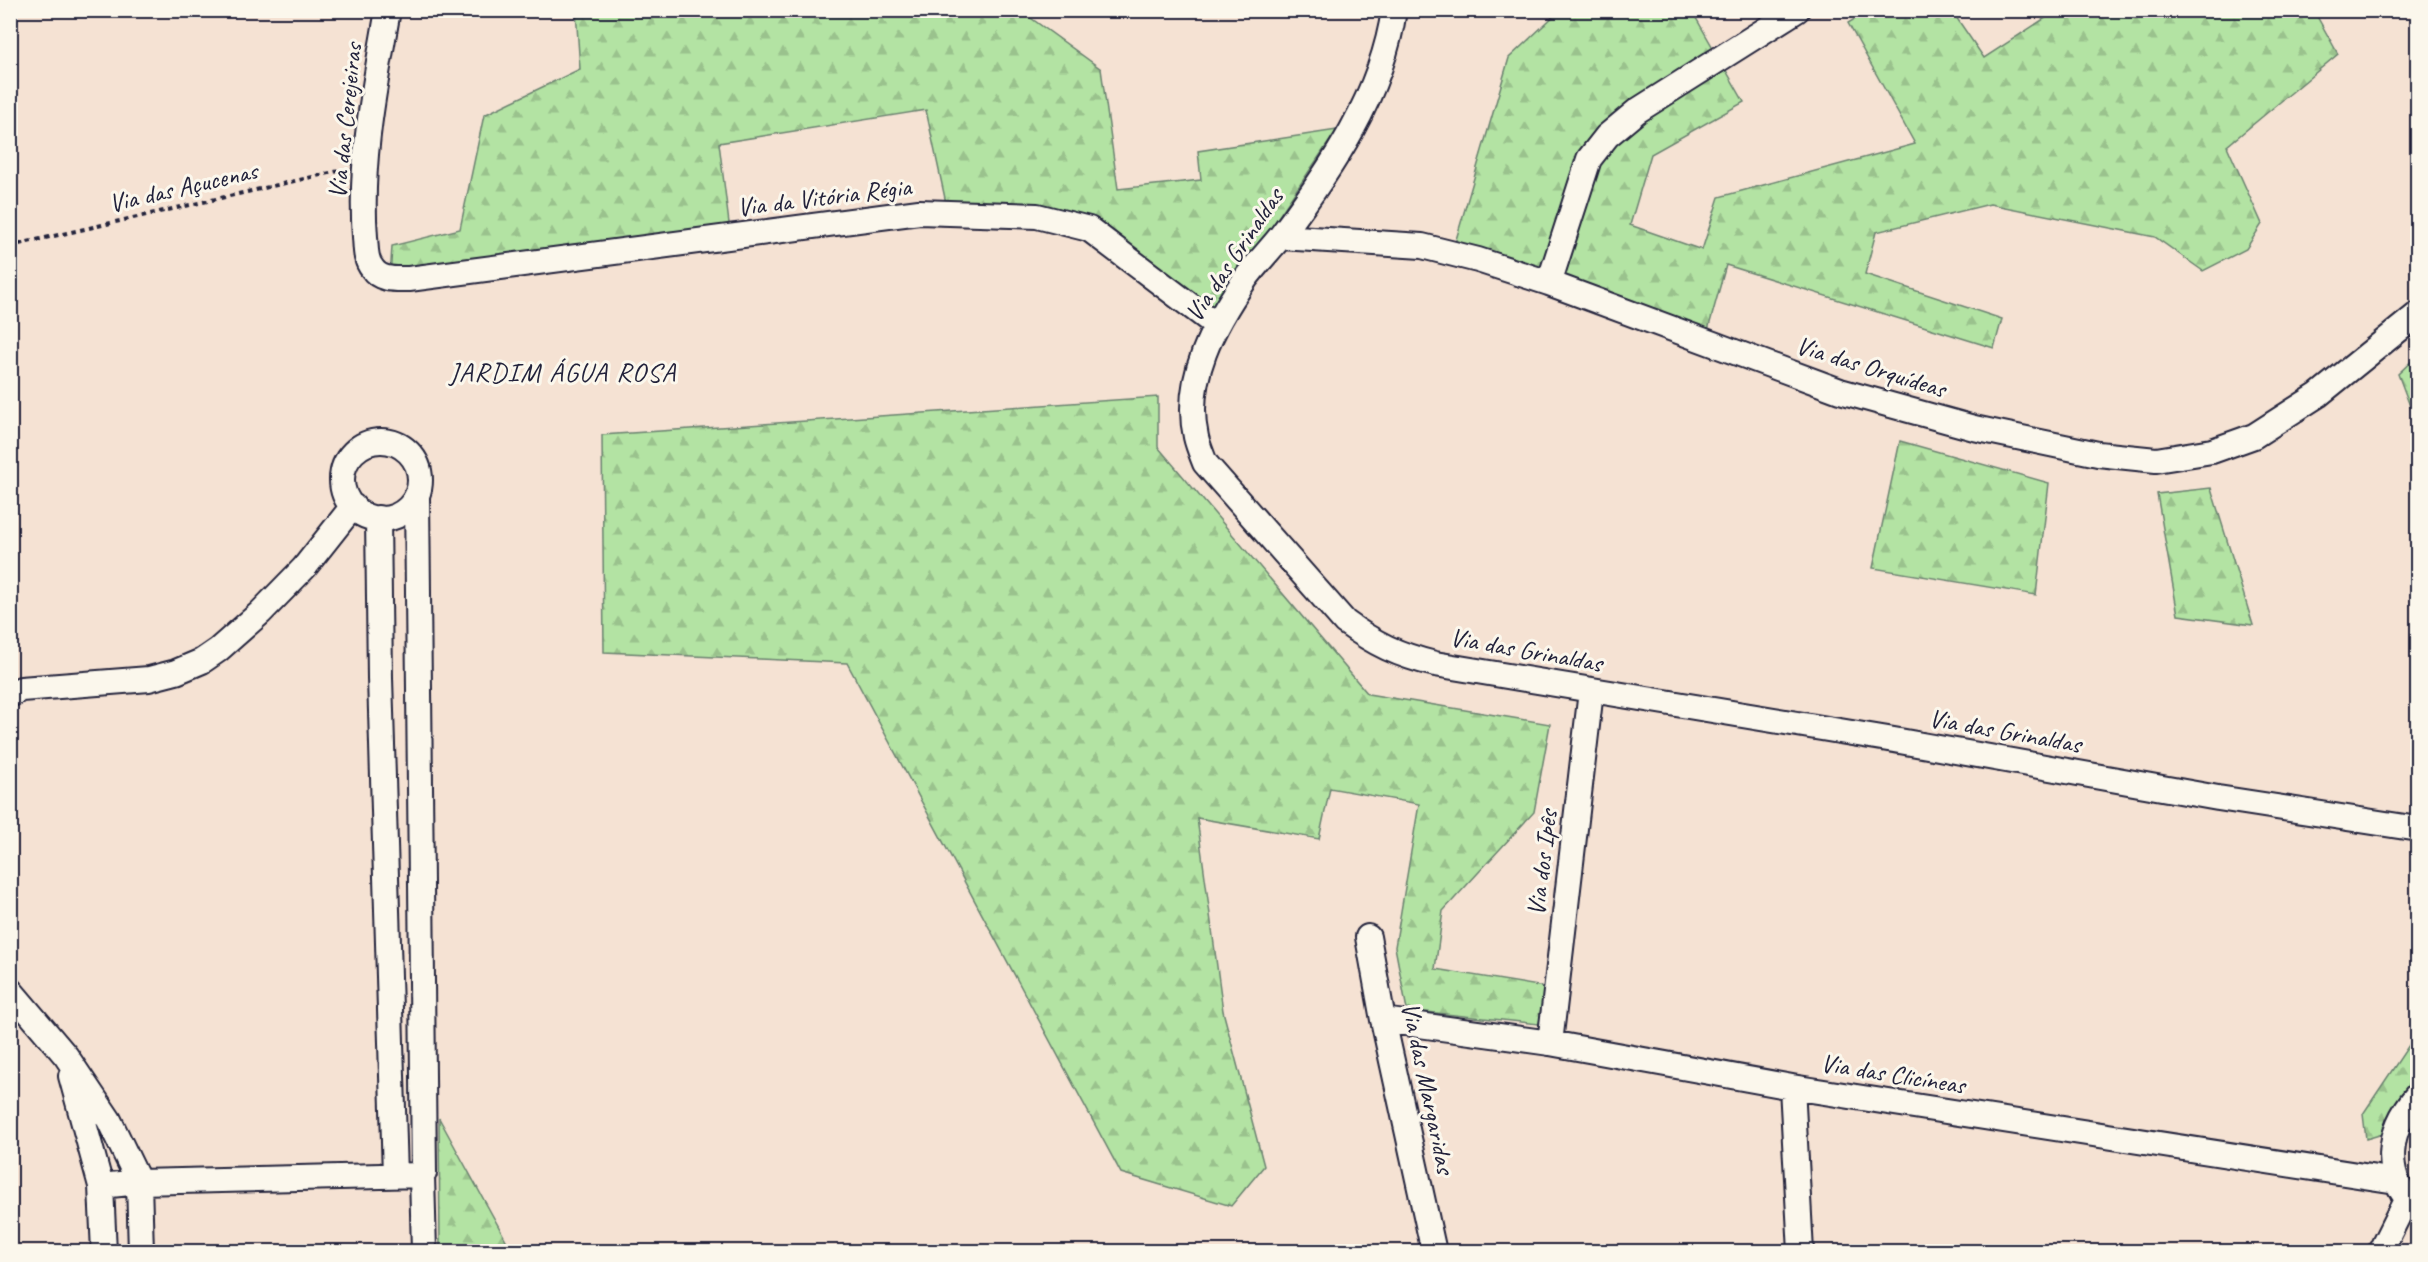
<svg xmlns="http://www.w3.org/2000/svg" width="2428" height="1262" font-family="Caveat,sans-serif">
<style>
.forest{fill:url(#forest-firs);stroke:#6a826f;stroke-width:1.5}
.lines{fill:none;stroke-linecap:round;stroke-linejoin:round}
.minor-casing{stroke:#22223b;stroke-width:28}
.path{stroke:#22223b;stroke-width:4;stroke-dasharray:4.5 4.5;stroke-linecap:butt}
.minor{stroke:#fbf7ec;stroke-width:24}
.labels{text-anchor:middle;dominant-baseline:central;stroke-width:6;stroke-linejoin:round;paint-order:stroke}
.street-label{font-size:26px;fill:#22223b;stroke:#fbf7ec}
.neighbourhood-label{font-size:27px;letter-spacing:1.5px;fill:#22223b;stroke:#fbf7ec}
</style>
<defs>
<pattern id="forest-firs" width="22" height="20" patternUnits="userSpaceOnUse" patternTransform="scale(1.5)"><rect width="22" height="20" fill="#b3e3a3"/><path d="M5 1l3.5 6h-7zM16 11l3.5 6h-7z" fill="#9ac28d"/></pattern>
</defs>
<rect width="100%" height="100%" fill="#f5e2d3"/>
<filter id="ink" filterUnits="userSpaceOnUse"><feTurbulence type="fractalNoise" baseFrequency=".0167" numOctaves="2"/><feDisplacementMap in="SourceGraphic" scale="12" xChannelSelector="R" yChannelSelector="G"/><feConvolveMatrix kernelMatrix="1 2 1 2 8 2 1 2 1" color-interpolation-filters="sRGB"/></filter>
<g filter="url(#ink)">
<path class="forest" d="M576,11H1021L1101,69L1118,189L1201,180L1198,151L1337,130L1216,309L1094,219L946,203L926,110L719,143L730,231L390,279L392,246L460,229L484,115L580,69Z
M1559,11H1692L1744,102L1651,154L1630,225L1702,250L1719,197L1915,144L1848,23L1868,11H1952L1984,58L2056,11H2314L2338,54L2227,146L2262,224L2246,249L2203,271L2155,237L1990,204L1876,232L1865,274L2002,319L1994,348L1726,265L1708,330L1453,250L1509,58Z
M2417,356V395L2413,414L2398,374Z
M1158,397V447L1368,694L1550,724L1534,812L1443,911L1435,969L1545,987L1539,1024L1407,1010L1395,947L1419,804L1330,788L1319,839L1197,818L1223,1011L1264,1166L1231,1206L1121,1173L847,663L604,652L602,435Z
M1900,441L2049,483L2036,595L1873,568Z
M2211,488L2253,625L2178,615L2157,494Z
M2417,1033V1124L2366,1139L2363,1114Z
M439,1118L512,1251H440Z"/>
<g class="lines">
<defs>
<path id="minor" d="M388,10C375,85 359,162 365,237C366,247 365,260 372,268C380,281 396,279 409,279L919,212L1037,216L1089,229L1216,325
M1394,10C1382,95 1331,169 1281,236C1270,250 1257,263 1246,278C1214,324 1183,379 1196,437C1198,446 1202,455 1205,463L1345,622C1375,644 1398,655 1435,664L1894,740L2218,798L2418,829
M1281,237L1422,246L1478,260L1549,283L1840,391L1974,428L2098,454L2156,460L2212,451L2254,436L2318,395L2418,314
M1549,283L1589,159L1607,136L1637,111L1797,10
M342 480a39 39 0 1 1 78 0a39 39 0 1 1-78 0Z
M378,518L380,678L395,1175
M10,695L21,689L149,679L176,672L202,661L218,650L260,613L304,568L353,506
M1368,937L1383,1020L1434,1252
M10,990L66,1056L109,1120L139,1182L141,1252
M1383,1020L1550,1043L1792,1087L2396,1181
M1550,1043L1591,691
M71,1076L101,1186L104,1252
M1792,1087L1801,1252
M2418,1094C2386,1131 2381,1176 2418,1211
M422,1175L424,1252
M101,1186L139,1182L422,1175L424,1173L417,496
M2380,1252L2406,1200"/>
</defs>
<use href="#minor" class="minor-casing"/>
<path class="path" d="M10,246L343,170"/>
<use href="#minor" class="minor"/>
</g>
</g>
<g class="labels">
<g class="street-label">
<text transform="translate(345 121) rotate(-84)">Via das Cerejeiras</text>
<text transform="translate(183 187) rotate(-13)">Via das Açucenas</text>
<text transform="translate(824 197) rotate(-7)">Via da Vitória Régia</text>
<text transform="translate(1234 255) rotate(-56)">Via das Grinaldas</text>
<text transform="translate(1871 367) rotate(17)">Via das Orquídeas</text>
<text transform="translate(1526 650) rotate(10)">Via das Grinaldas</text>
<text transform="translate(2005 731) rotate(10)">Via das Grinaldas</text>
<text transform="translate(1542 863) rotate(-83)">Via dos Ipês</text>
<text transform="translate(1893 1074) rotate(9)">Via das Clicíneas</text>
<text transform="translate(1428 1088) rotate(78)">Via das Margaridas</text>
</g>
<g class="neighbourhood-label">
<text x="563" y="372">JARDIM ÁGUA ROSA</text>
</g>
</g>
<rect width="2428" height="1262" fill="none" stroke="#fbf7ec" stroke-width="36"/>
<rect x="18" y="18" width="2392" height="1226" fill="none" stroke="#22223b" stroke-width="2" filter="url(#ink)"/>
</svg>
